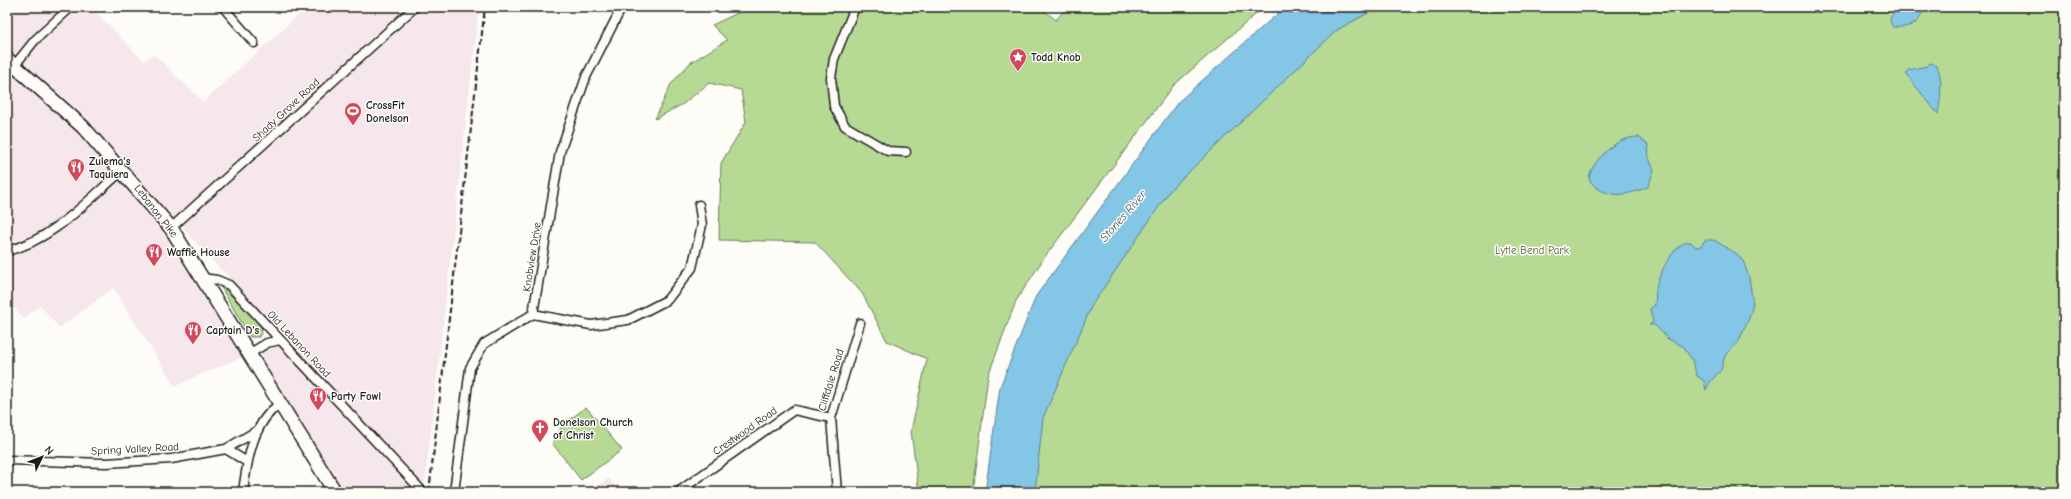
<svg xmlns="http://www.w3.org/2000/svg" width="2071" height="499" font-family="'Comic Neue',sans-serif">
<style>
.built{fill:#f6e7ed;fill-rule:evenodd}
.green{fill:#b6da94;stroke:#697b58}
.water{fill:#84c6e5;stroke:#5a8295}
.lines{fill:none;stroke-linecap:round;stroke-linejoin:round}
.minor-casing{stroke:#1c1c1c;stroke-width:11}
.primary-casing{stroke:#1c1c1c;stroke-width:16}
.minor{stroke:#fdfcf7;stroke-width:8}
.primary{stroke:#fdfcf7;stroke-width:13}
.rail{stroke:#1c1c1c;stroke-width:2;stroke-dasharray:6 3;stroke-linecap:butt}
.labels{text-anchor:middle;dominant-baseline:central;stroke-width:3;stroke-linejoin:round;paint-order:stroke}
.poi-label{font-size:11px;font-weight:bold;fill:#1c1c1c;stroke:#fdfcf7;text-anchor:start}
.street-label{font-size:11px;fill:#1c1c1c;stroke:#fdfcf7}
.park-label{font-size:11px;fill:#525e46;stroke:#fdfcf7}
.water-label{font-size:12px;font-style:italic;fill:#405862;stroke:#fdfcf7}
</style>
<rect width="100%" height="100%" fill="#fdfcf7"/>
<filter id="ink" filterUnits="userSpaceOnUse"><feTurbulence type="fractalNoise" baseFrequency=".025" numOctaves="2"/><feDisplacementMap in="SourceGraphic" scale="8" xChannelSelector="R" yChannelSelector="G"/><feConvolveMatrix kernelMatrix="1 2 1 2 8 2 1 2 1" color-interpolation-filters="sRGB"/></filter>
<g filter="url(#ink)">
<path class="built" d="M7,7H91L144,61L152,55L156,56L203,102L307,7H479L424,492H335L249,354L175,386L113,288L59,328L40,305L24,319L7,300ZM180,221L184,229L202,250L310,361L305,366L280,340L249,354L172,228Z
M609,478L621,492H590Z"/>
<path class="green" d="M740,7H891L897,11L901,7H948L950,10L995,7H1040L1056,20L1067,7H1264L1174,85L1044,258L1016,301L988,376L973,492H919L911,431L927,359L887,341L862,293L815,242L719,240L721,163L746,122L741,90L709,83L683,104L655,119L671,84L690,63L727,40L712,25L738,13Z
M1379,7H2064V492H1001L1064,284L1337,30Z
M219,284L261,324L262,332L259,337H250Z
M586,407L622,450L581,480L552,443L563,425Z"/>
<path class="water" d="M1285,7H1379L1337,30L1171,189L1092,305L1043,418L1035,492H985L1000,387L1036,296L1178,102Z
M1901,7H1920L1922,12C1919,26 1906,28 1893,27C1886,19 1894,11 1901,7Z
M1930,63C1946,64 1940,103 1938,114L1906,74L1908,70L1927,66Z
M1639,137L1648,145L1649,158L1654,170L1648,187C1626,196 1605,200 1589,180C1589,165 1610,145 1623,140C1628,138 1634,137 1639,137Z
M1705,240H1714L1737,254L1743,261L1749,277L1753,304L1750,316L1739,341L1725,356L1721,370L1710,382L1706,390L1704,381L1697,376L1692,360L1684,347L1668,339L1655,325H1649L1653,322L1650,309L1655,305C1656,297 1655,290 1657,283C1661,272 1675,240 1691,242L1696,247L1701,246Z"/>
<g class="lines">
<defs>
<path id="minor" d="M223,7L254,43
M855,7L834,59L831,78L834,106L845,126L888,151L906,152
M14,66L35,40L71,7
M171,228L415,7
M7,251C53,240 88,200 123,170
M202,278L217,280L229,285L423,492
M533,314L591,325L628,320L667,300L692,268L702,225L699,205
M249,354L267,343L280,340
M226,449L247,462
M7,460L106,463L171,459L226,449L258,430
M243,492C247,462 252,422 280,404
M454,492L470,368L484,344L533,314L560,152L586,77L622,7
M678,492L794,410L831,418
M837,492L831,418L860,323"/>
<path id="primary" d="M7,59L83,127L171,228L335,492"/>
</defs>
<use href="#minor" class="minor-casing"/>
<use href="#primary" class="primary-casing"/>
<use href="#minor" class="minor"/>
<use href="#primary" class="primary"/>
<path class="rail" d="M429,492L485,7"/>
</g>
</g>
<defs>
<symbol id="sight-pin" viewBox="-11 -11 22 30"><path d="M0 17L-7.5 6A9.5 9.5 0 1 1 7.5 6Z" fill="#d1495b" stroke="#fdfcf7"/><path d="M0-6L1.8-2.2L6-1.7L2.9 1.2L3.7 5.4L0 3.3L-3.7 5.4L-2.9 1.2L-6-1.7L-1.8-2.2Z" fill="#fff"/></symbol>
<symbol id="stadium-pin" viewBox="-11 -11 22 30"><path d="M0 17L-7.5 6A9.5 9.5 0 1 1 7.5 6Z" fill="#d1495b" stroke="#fdfcf7"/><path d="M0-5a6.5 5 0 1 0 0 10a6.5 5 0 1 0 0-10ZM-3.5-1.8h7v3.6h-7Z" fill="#fff"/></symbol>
<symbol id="restaurant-pin" viewBox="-11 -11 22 30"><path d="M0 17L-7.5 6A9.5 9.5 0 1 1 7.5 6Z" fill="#d1495b" stroke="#fdfcf7"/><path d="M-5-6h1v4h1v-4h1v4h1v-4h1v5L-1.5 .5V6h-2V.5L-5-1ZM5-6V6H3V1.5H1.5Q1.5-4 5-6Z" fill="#fff"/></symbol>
<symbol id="church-pin" viewBox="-11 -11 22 30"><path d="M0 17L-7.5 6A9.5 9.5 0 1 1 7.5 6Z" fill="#d1495b" stroke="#fdfcf7"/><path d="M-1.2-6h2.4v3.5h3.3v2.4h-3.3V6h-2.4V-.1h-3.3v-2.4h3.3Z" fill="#fff"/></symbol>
</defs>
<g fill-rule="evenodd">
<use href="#sight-pin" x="1008" y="47" width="20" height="27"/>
<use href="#stadium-pin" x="343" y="101" width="20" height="27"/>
<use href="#restaurant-pin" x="66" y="157" width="20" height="27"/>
<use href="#restaurant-pin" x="144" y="242" width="20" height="27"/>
<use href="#restaurant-pin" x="183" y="320" width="20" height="27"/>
<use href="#restaurant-pin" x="308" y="386" width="20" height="27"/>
<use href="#church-pin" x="530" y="418" width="20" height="27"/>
</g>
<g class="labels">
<g class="poi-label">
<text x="1031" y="57">Todd Knob</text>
<text x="366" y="105">CrossFit<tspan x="366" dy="13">Donelson</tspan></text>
<text x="89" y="161">Zulema's<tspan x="89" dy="13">Taquiera</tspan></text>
<text x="167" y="252">Waffle House</text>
<text x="206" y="330">Captain D's</text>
<text x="331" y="396">Party Fowl</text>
<text x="553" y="422">Donelson Church<tspan x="553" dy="13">of Christ</tspan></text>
</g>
<g class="street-label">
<text transform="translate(286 110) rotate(-43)">Shady Grove Road</text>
<text transform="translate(156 211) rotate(52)">Lebanon Pike</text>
<text transform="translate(532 257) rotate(-81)">Knobview Drive</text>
<text transform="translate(299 344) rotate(47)">Old Lebanon Road</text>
<text transform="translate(831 380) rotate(-73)">Cliffdale Road</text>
<text transform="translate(745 431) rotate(-35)">Crestwood Road</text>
<text transform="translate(135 449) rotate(-3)">Spring Valley Road</text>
</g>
<g class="park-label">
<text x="1532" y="250">Lytle Bend Park</text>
</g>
<g class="water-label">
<text transform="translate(1123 216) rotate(-49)">Stones River</text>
</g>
</g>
<rect width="2071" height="499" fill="none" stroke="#fdfcf7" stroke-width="24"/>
<rect x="12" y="12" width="2047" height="475" fill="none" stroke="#1c1c1c" stroke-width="1.5" filter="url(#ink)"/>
<g transform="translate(42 457) rotate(47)" stroke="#fdfcf7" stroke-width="3" paint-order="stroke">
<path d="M0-3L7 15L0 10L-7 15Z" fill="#1c1c1c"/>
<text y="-6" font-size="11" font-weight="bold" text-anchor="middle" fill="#1c1c1c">N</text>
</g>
</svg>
